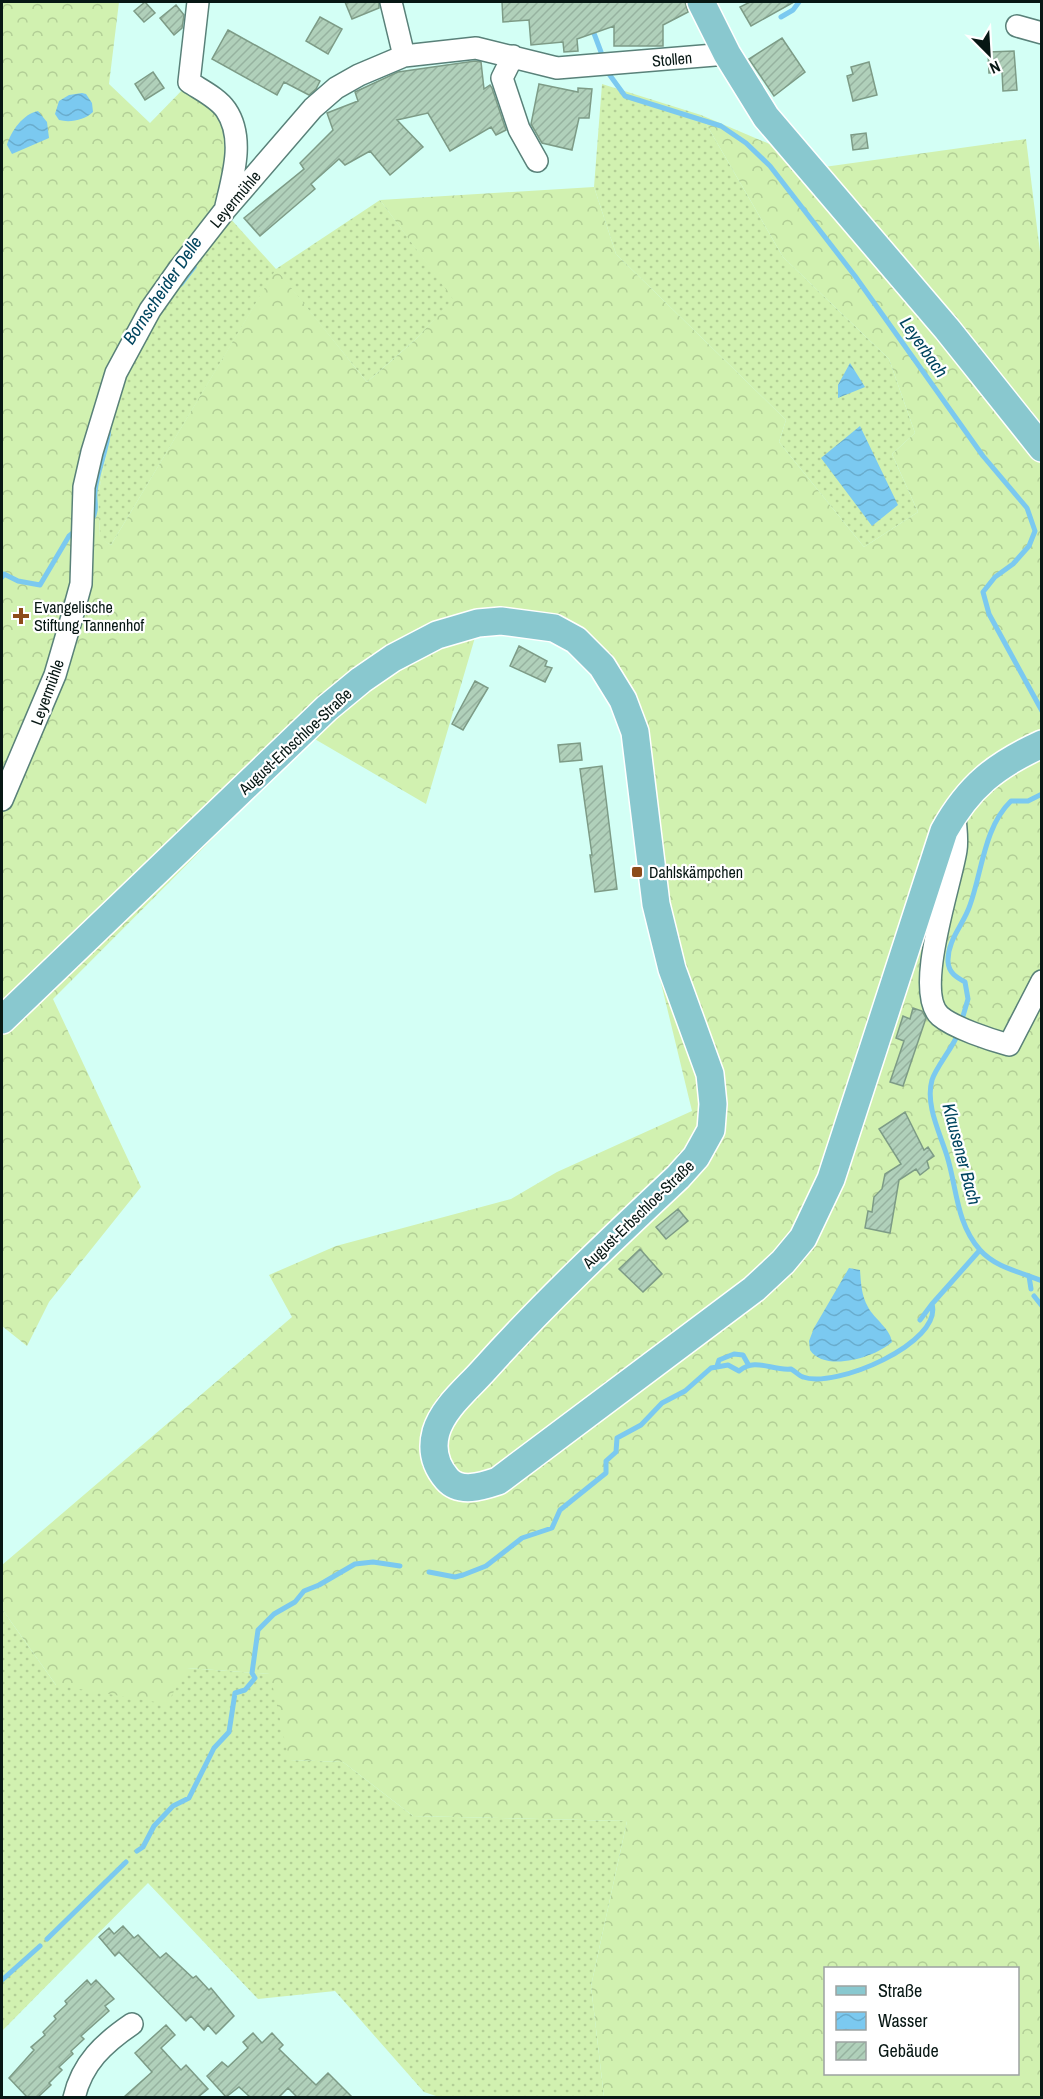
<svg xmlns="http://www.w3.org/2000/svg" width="1043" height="2099" font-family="'Archivo Narrow',sans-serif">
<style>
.grass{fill:url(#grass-dots)}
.forest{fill:url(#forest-crowns);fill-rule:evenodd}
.water{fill:url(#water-waves)}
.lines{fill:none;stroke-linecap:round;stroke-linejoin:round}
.stream{stroke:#7bc9f0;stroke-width:5}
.building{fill:url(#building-hatch);stroke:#7d9b86;stroke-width:1.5}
.minor-casing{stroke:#598179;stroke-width:24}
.major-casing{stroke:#fff;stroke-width:30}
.minor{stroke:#fff;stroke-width:21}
.major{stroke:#89c8cf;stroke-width:27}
.poi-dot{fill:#8d4b1a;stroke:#fff;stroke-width:2}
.labels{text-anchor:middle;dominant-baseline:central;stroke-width:4.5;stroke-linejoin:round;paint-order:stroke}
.street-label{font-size:16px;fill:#071714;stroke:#fff}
.poi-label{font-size:16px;fill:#071714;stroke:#fff;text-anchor:start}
.water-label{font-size:18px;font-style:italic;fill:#00455f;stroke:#fff}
</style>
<defs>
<pattern id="grass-dots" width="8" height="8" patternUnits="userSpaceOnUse" patternTransform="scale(1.5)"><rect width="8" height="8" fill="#d1f1b0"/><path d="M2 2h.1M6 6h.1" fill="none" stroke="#b2ce96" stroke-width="1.8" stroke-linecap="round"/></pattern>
<pattern id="forest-crowns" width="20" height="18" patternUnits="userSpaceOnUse" patternTransform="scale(1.5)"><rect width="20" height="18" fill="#d1f1b0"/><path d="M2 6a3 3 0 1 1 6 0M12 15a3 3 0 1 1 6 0" fill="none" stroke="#b2ce96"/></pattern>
<pattern id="water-waves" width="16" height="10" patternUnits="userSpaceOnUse" patternTransform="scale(1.5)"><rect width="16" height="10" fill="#7bc9f0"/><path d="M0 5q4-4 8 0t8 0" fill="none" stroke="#69accd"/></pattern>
<pattern id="building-hatch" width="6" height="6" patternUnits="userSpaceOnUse" patternTransform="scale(1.5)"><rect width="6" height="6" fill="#b0d0ba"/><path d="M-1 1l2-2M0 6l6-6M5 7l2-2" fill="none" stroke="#96b29f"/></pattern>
</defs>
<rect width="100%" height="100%" fill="#d3fff5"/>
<path class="grass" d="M602,84L701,115L783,257L889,359L915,433L892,454L918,512L864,547L779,442L786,420L616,254L594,187Z
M380,200L454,299L416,339L367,382L276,270L111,545L100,539L98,495L116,408L125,378L156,316L228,216L276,269Z
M2,1609L56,1685L187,1668L271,1674L290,1760L343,1762L413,1816L627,1821L591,1986L604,2097L442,2098L424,2092L335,1991L258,1999L148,1883L2,2031Z"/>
<path class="forest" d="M2,2H119L109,84L150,123L189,83L235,136L228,216L156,316L125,378L116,408L98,495L100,538L111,545L276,269L367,382L416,339L453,299L380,200L594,187L616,254L786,420L779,442L864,547L918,512L892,454L915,433L889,359L783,257L701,115L824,167L1026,139L1042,268L1041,2097H604L591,1986L627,1821L413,1816L343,1762L289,1760L270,1674L187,1668L167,1704L56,1685L2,1609V1565L292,1317L269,1275L336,1246L511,1199L557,1172L692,1111L655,958L641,875L629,741L605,686L566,645L510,630L476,634L426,804L313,738L53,999L141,1187L49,1302L27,1346L2,1326ZM826,1968H1018V2074H826Z"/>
<path class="water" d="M82,93L86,94L92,103L93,112C85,120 70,123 59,120L55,114L59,101L69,95Z
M38,111L47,122L49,138L12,154L7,145C11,131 23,114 38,111Z
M850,363L865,387L838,398V385Z
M860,426L898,505L872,526L821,458Z
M849,1268L860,1270C861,1282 861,1295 868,1307C875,1320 890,1328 892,1342C876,1357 825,1373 810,1350L809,1341L814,1328Z"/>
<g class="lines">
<path class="stream" d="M781,17L793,10L799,2
M592,28L601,52
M609,74L625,96L721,126L746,143L770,166L855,276L983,456L1027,508L1035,531L1029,546L1013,564L995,577L983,592L989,614L1042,711
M181,284L194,267
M92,519C98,510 94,501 95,492C97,469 108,450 109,427
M2,577L4,574L18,581L40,585L69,536L74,532
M961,1023L968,999L965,982C956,977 949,973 948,962C947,940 964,924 970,905C982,872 984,827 1011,801H1028L1042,794
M959,1032C952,1049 936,1067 932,1080C925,1105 940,1133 947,1156C957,1188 956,1223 980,1250C996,1268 1021,1272 1042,1281
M1029,1276L1031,1289
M1034,1296L1042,1306
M920,1320L932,1304
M717,1366L719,1360L734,1354L743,1355L748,1364
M429,1572L455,1577L463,1575L486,1566L522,1538L552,1528L560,1510L606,1473V1461L616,1452L617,1438L641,1425L662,1403L685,1391L711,1368L728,1365L739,1371C756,1357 771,1371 791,1369C795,1371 799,1376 803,1377C835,1389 943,1343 932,1304L980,1250
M137,1851L143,1847L154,1826L173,1806L189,1798L214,1748L229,1732L235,1693L245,1690L255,1678L252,1673L258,1630L274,1614L295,1602L304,1591L319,1585L355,1564L373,1562L400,1566
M47,1939L126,1862
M2,1980L40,1946"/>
</g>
<path class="building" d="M145,2L155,13L144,22L134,11Z
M345,2H379V8L352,19Z
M502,2H685L688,12L663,25V46H614V26L577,39L578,51L564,52L563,42L531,45L529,20L503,22Z
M750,2H794L751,26L740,7Z
M176,5L184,15L182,28L174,35L160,18Z
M320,17L342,29L328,54L306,41Z
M228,30L320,81L316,89L309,95L284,82L277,95L212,59Z
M782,38L805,72L774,96L749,59Z
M1014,51L1017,90L1003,91L1002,72L989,73L988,52Z
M475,61L481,62L484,89L490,85L492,88L506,130L496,135L491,127L450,151L428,113L397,120L423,147L390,175L370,151L345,165L339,159L311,184L315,189L260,236L244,218L304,169L300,163L333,130L327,113L358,101L355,92L398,72Z
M869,62L877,95L853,101L847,76L853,74L851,67Z
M153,72L164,88L145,100L135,84Z
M539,84L578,92V88L592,89L589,118H579L572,150L542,143L531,124Z
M866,133L868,148L853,150L851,135Z
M519,646L547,661L545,666L552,668L545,682L510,666Z
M475,681L488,688L463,730L452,724Z
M580,743L582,760L560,762L558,745Z
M602,766L617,889L595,892L590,855H592L580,769Z
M913,1008L922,1011L926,1018L903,1086L890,1082L904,1041L896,1038L903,1016L910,1019Z
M905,1112L924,1150L928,1147L934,1156L927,1161L929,1168L920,1175L916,1169L899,1180L890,1233L865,1228L868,1211L872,1212L874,1197L882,1189L885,1174L901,1164L879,1129Z
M678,1209L688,1221L666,1239L656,1227Z
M640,1249L662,1274L643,1292L619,1269Z
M123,1926L134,1938L138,1935L160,1958L166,1953L193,1978L196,1976L209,1990L211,1988L234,2016L216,2034L208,2025L204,2030L191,2016L186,2021L119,1952L115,1956L99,1937L109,1928L114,1934Z
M87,1980L91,1985L96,1980L114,1999L105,2006L109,2011L81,2036L84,2039L71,2051L73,2054L59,2067L62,2070L49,2083L51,2085L38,2097H27L9,2078L34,2050L31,2047L45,2035L43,2032L56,2019L54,2016L67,2004L65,2001Z
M166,2025L175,2035L161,2048L181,2070L186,2065L208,2089L198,2097H124L152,2072L135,2053Z
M253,2033L262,2043L272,2033L283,2045L279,2049L316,2085L328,2073L352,2097H297L288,2088L279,2097H250L239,2087L226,2097L207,2076L222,2062L228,2067L248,2048L243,2042Z"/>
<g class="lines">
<defs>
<path id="minor" d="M198,2L189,82C201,90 218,98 226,110C245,138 233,176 226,206
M391,2L404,56
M1017,26L1042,33
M513,56L502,78L519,129L537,161
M2,800L55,675L72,617L81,584L84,487L92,452L116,373L150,310L179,269L225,210L313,108L336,88L359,75L404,56L476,48L557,68L727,54
M955,813C955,825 958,838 956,850C951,884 913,992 940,1016C954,1028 991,1040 1009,1045L1042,981
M74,2098C82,2063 104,2043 132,2024"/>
<path id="major" d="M701,2L727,54L766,117L947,329L1042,448
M2,1020L327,708L361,680L393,658L437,635L478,623L501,621L554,628L576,640L602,666L623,700L635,732L656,904L672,969L710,1074L713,1104L711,1130L696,1157L678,1177C611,1240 544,1303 483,1371C467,1389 443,1408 436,1432C431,1450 435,1465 447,1479C460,1494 483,1486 498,1481L754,1289L783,1262L803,1238L831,1179L944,831C969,786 996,765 1042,744"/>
</defs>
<use href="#minor" class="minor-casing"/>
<use href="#major" class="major-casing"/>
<use href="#minor" class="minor"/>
<use href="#major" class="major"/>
</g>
<g class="poi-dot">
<path d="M18 607h6v6h6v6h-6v6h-6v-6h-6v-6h6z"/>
<rect x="631" y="866" width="12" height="12" rx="3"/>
</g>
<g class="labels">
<g class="street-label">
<text transform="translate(672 59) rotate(-5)">Stollen</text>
<text transform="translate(235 199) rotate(-50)">Leyermühle</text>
<text transform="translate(47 692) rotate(-70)">Leyermühle</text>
<text transform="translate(295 741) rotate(-43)">August-Erbschloe-Straße</text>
<text transform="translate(638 1214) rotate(-44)">August-Erbschloe-Straße</text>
</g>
<g class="poi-label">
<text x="34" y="607">Evangelische<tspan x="34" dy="18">Stiftung Tannenhof</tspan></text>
<text x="649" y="872">Dahlskämpchen</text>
</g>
<g class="water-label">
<text transform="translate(162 290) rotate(-56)">Bornscheider Delle</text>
<text transform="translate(924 347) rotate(55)">Leyerbach</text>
<text transform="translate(962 1154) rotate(75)">Klausener Bach</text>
</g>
</g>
<rect width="1043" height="2099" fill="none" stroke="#071714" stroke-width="6"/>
<rect x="824" y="1967" width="195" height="108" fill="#ffffff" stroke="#9ca2a1" stroke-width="1.5"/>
<rect x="836" y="1986" width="30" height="9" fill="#89c8cf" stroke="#9ca2a1" stroke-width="1.5"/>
<text x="878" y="1997" font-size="18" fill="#071714">Straße</text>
<rect x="836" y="2012" width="30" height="18" fill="url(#water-waves)" stroke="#9ca2a1" stroke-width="1.5"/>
<text x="878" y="2027" font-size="18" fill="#071714">Wasser</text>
<rect x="836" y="2042" width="30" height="18" fill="url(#building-hatch)" stroke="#9ca2a1" stroke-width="1.5"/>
<text x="878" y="2057" font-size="18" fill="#071714">Gebäude</text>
<g transform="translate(989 54) rotate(156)" stroke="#ffffff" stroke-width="4.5" paint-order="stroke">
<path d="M0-4.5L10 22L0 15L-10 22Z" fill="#071714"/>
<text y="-9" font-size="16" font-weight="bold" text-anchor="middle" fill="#071714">N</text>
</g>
</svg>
